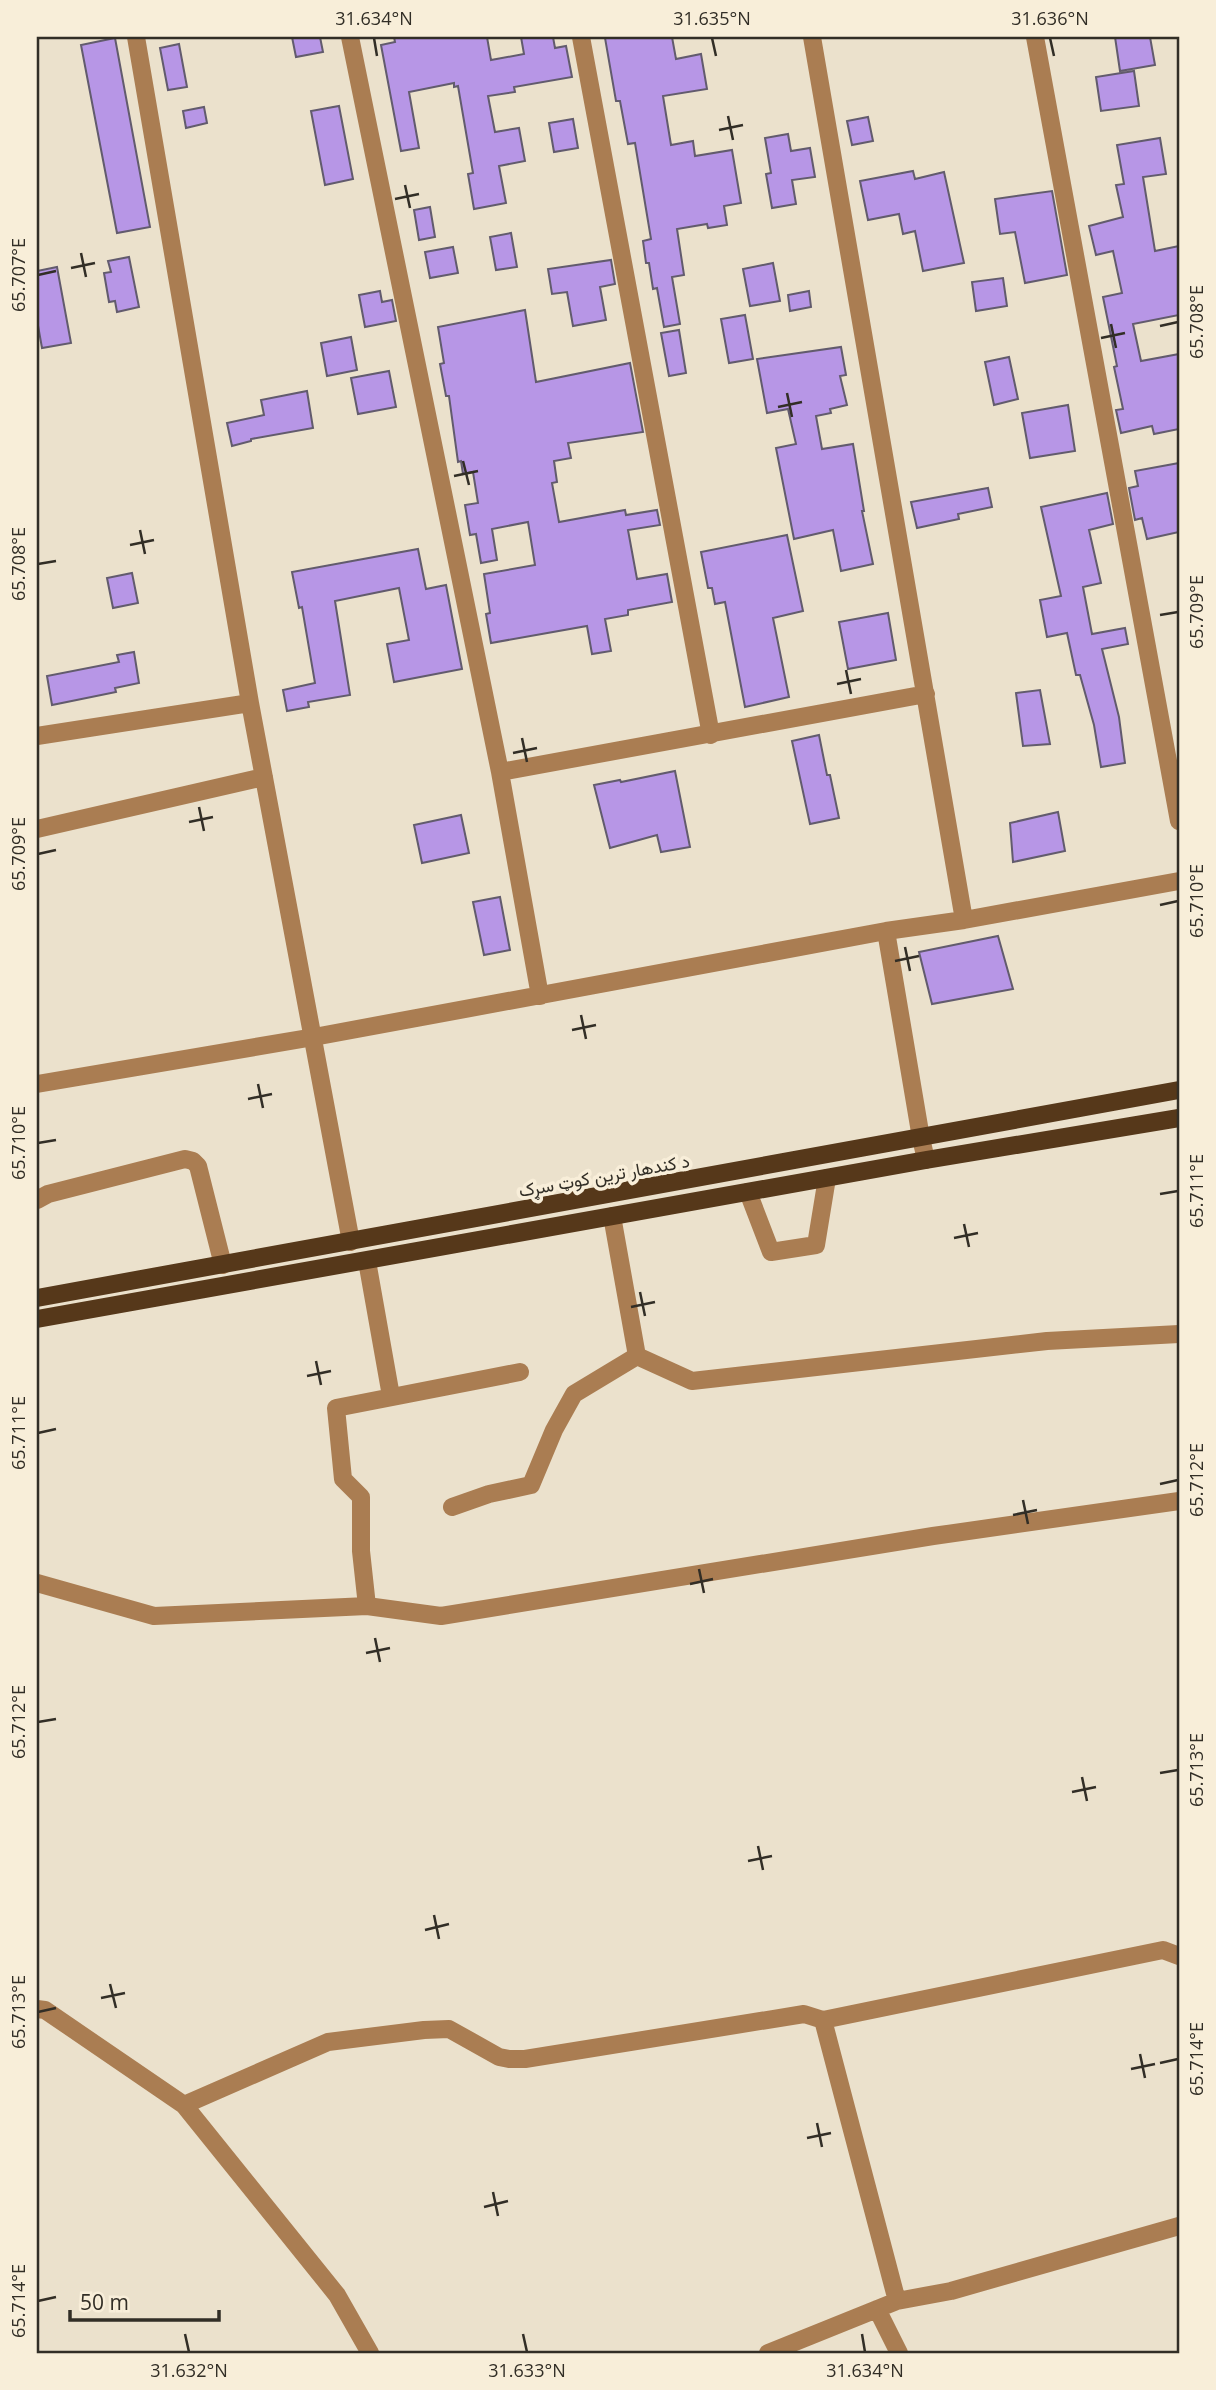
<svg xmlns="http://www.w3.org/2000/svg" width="1216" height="2390" font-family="'Open Sans',Vazirmatn,sans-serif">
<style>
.building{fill:#b796e6;stroke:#625b6d;stroke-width:2}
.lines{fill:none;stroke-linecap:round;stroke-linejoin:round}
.minor{stroke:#aa7d52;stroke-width:18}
.major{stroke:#56381a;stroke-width:18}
.ticks{fill:none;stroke:#322e26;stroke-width:2.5}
.labels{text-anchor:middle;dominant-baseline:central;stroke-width:7;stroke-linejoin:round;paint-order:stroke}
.street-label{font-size:18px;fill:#322e26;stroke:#f8eed9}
.neatline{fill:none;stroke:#322e26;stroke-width:2.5}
.ticks-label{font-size:18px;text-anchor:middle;fill:#322e26}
</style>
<rect width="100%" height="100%" fill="#ebe1cc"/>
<path class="building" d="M292,37H320L323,52L296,57Z
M394,37H487L491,60L524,54L521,37H553L555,48L566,46L572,77L514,87L515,92L488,96L495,132L519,128L525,161L499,166L506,203L474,209L468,174L473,173L458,86L454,87V83L409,92L419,148L401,151L381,45L395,42Z
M615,37H672L676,59L701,54L707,89L663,96L671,145L693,141L695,156L732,150L741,203L724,206L727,225L708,228L707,224L677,229L684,275L672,277L680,324L664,327L657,288L653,289L649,263H646L643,241L651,239L635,143L628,144L620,101H616L605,38Z
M1115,37H1150L1155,65L1120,71Z
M115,38L150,227L117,233L81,45Z
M179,44L187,87L168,90L160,48Z
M1134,71L1139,106L1101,111L1096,77Z
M339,106L353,179L325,185L311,111Z
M204,107L207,123L186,128L183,111Z
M868,117L873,141L852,145L847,121Z
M573,119L578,148L554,152L549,123Z
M788,134L791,151L810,148L815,177L792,180L796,204L772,208L766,174L771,173L765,138Z
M1160,138L1166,174L1143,177L1155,251L1179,246V315L1133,324L1141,361L1179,354V429L1154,434L1152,426L1121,433L1116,410L1123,409L1114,367L1117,366L1103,297L1122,293L1113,251L1096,255L1089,226L1123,217L1116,185L1124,184L1117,145Z
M913,171L915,179L944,172L964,263L923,271L915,231L903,234L899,214L868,220L860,181Z
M1052,191L1067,275L1025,283L1015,232L1000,234L995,199Z
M430,207L435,237L419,240L414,210Z
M511,233L517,267L496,270L490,237Z
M453,247L458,273L430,278L425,252Z
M129,257L139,307L117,312L115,301L109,302L104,273L111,272L108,261Z
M611,260L615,284L600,287L606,320L573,326L567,292L552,294L548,269Z
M773,263L780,301L750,306L743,269Z
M57,267L71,343L42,348L37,320V271Z
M1003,278L1007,306L976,311L972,282Z
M380,291L382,302L392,300L396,321L365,327L359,295Z
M809,291L811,307L790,311L788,295Z
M525,310L536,382L630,363L643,432L568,443L571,458L554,461L557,482L552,483L559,522L625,510L626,515L657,510L660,525L628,530L637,579L667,574L672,602L628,610V615L605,619L611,651L592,654L587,626L491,643L486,614L490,613L484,574L535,565L528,522L492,529L497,560L481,563L476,534L470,535L465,505L478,503L473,472L463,474L461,461L458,462L449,396H446L440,364L444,363L438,327Z
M745,315L753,359L729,363L721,319Z
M679,330L686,373L669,376L661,333Z
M351,337L357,370L327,376L321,343Z
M841,347L846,375L840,376L847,405L830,409L831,413L816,416L822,449L853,444L864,511H862L873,564L841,571L833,530L794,539L776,448L796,444L788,409L767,413L757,359Z
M1009,357L1018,399L994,405L985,362Z
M389,371L396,407L358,414L351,378Z
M307,391L313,428L251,439V441L232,446L227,423L264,415L261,400Z
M1068,405L1075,451L1030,458L1022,413Z
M1179,463V532L1147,539L1142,518L1135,520L1129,488L1138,486L1135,471Z
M988,488L992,507L958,514L959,519L917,528L911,502Z
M1107,493L1113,524L1089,530L1101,583L1083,587L1092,634L1125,628L1128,644L1102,649L1119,717L1125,763L1101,767L1094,725L1080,675H1076L1067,633L1047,637L1040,600L1061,596L1041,507Z
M787,535L803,611L773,618L789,697L745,707L725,602L715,604L712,588H708L701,552Z
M418,549L426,589L446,585L462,669L394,682L387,644L409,640L399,588L335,601L350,695L308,702L309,707L287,711L283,690L315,683L302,607L299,608L292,572Z
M132,573L138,603L113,608L107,578Z
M888,613L896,660L848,669L839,622Z
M134,652L139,683L115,688L116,692L52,705L47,676L119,662L117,655Z
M1040,690L1050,744L1023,746L1016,693Z
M819,735L827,775H830L839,818L810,824L792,741Z
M675,771L690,847L661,852L657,835L610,848L594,785L620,780L621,782Z
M1058,812L1065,851L1013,862L1010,823Z
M461,815L469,853L422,863L414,825Z
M500,897L510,950L484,955L473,902Z
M998,936L1013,989L932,1004L919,952Z"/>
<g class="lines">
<path class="minor" d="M136,37L250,703L351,1242
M350,37L500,772L540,996
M581,37L711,735
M812,37L964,920
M1035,37L1179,821
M37,736L250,703
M500,772L926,694
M37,829L264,777
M886,931L921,1138L926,1160
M37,1084L314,1037L886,931L964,920L1179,881
M748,1192L771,1252L816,1245L827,1178
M37,1200L48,1194L185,1159L193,1161L198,1166L223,1265
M612,1216L637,1356L692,1381L1047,1341L1179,1334
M367,1261L391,1396
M452,1507L489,1494L531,1485L554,1430L574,1394L637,1356
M37,1583L154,1616L367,1606L441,1616L933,1536L1179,1501
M367,1606L361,1551V1497L343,1479L336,1408L520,1372
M37,2009L45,2010L184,2105L337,2295L370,2353
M823,2020L897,2301
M184,2105L328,2042L424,2030L449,2029L499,2057L509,2059H525L804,2014L823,2020L1163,1950L1179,1956
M877,2309L899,2353
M768,2353L897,2301L951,2291L1179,2226"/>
<path class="major" d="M37,1298L1179,1090
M37,1319L926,1160L1179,1118"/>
</g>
<path class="ticks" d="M374,38L377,56M712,38L716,56M1050,38L1054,56M728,116L733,140M719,130L743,125M405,185L410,208M395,199L419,194M81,253L86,277M71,268L95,263M38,275L56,271M1111,324L1116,348M1160,326L1178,322M1101,338L1125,333M787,393L792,417M778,407L802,402M463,461L469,485M454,476L478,471M140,530L145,554M130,545L154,540M38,564L56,561M1160,615L1178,612M846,670L851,694M837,684L861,679M522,738L527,762M513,753L537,748M199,807L204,831M189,822L213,817M38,854L56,850M1160,905L1178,901M905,947L910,971M895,961L919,956M581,1015L586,1039M572,1030L596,1025M258,1084L263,1108M248,1099L272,1094M38,1143L56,1140M1160,1194L1178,1191M964,1224L969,1247M954,1238L978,1233M640,1292L645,1316M631,1307L655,1302M316,1361L321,1385M307,1376L331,1371M38,1433L56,1429M1160,1484L1178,1480M1023,1500L1028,1524M1013,1515L1037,1510M699,1569L704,1593M690,1584L713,1579M375,1638L380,1662M366,1653L390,1648M38,1722L56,1719M1160,1773L1178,1770M1082,1777L1087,1801M1072,1792L1096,1787M758,1846L763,1870M748,1861L772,1856M434,1915L439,1939M425,1930L449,1924M110,1984L116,2008M101,1998L125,1993M38,2012L56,2008M1140,2054L1145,2078M1160,2063L1178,2059M1131,2069L1155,2064M817,2123L822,2147M807,2138L831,2133M493,2192L498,2216M484,2207L508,2201M38,2301L56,2297M185,2334L189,2352M523,2334L527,2352M862,2334L865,2352"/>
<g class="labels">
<g class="street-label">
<text transform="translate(604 1175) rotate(-10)">د کندهار ترين کوټ سړک</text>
</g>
</g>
<rect width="1216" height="2390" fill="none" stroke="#f8eed9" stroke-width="77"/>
<path d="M70 2310v10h149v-10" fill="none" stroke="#322e26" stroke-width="3.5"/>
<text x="80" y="2310" font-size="21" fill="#322e26" stroke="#f8eed9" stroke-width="5" paint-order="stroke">50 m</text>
<rect x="38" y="38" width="1140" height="2314" class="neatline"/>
<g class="ticks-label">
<text x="374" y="25">31.634°N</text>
<text x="712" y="25">31.635°N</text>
<text x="1050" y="25">31.636°N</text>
<text transform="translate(19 275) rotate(-90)" y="6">65.707°E</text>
<text transform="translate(1197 322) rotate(-90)" y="6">65.708°E</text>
<text transform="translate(19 564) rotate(-90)" y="6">65.708°E</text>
<text transform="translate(1197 612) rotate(-90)" y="6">65.709°E</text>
<text transform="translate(19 854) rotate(-90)" y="6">65.709°E</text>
<text transform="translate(1197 901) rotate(-90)" y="6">65.710°E</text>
<text transform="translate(19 1143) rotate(-90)" y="6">65.710°E</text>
<text transform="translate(1197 1191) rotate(-90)" y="6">65.711°E</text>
<text transform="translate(19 1433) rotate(-90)" y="6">65.711°E</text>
<text transform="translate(1197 1480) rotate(-90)" y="6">65.712°E</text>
<text transform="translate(19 1722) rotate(-90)" y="6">65.712°E</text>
<text transform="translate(1197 1770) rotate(-90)" y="6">65.713°E</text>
<text transform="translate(19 2012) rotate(-90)" y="6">65.713°E</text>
<text transform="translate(1197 2059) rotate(-90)" y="6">65.714°E</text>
<text transform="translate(19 2301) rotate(-90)" y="6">65.714°E</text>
<text x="189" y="2377">31.632°N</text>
<text x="527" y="2377">31.633°N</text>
<text x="865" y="2377">31.634°N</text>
</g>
</svg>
